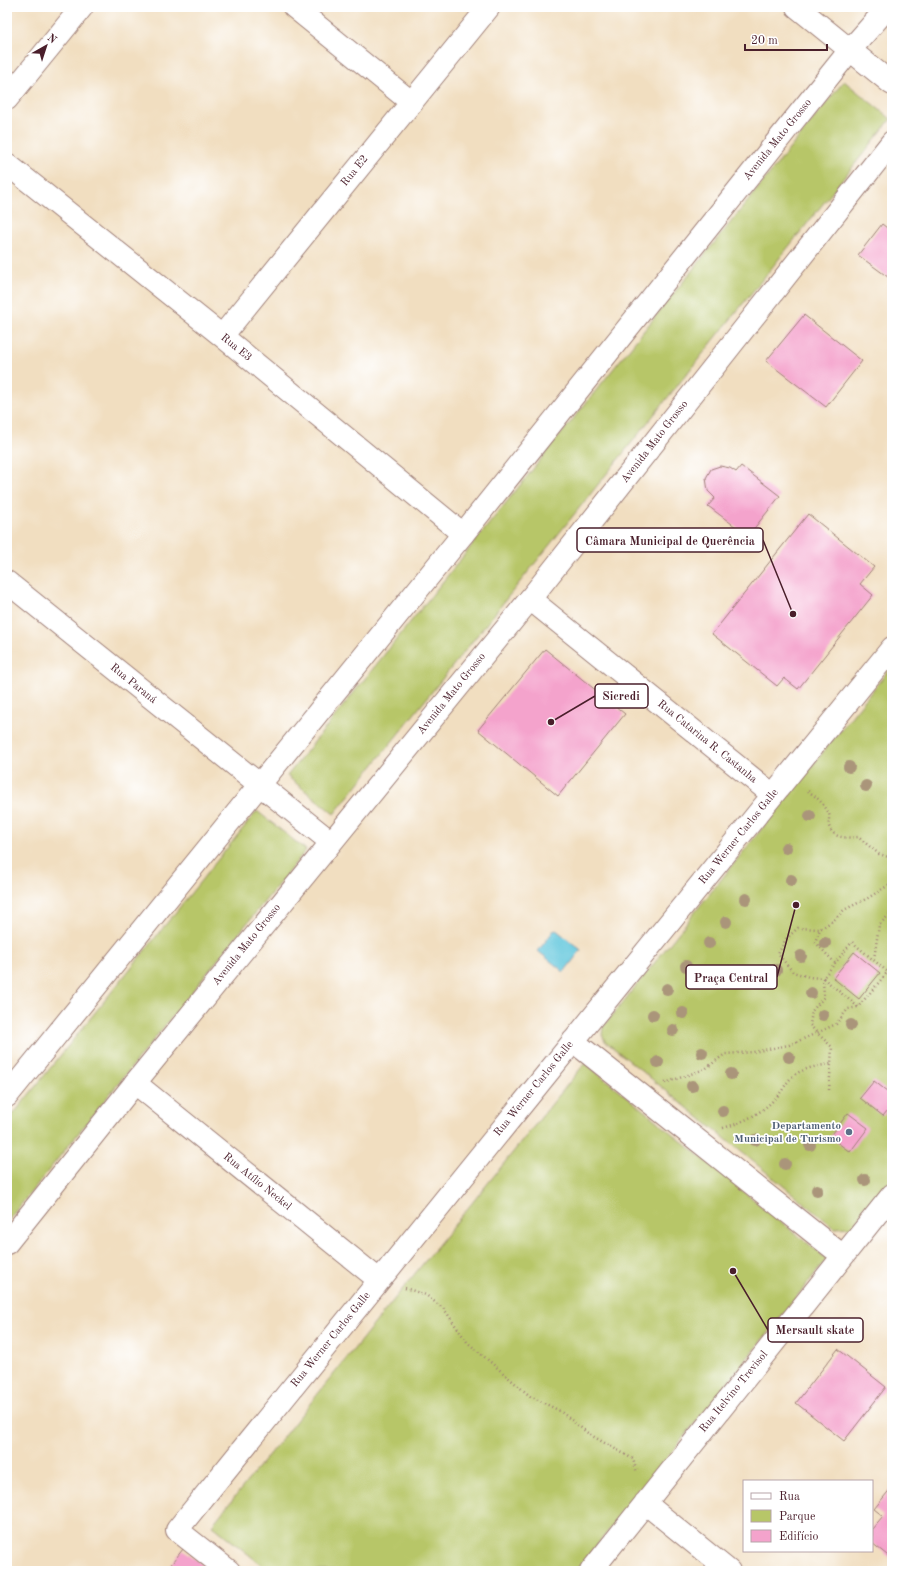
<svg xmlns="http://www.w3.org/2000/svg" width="899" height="1578" font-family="'Old Standard TT',serif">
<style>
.green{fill:#b7c668;stroke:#80724a}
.water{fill:#5fc6dc;stroke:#547284}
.building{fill:#f4a3cc}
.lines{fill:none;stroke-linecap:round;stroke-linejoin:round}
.minor-casing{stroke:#9e7e76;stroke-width:24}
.tertiary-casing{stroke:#9e7e76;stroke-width:24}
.path{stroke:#9e7e76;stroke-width:2.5;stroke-dasharray:1 3;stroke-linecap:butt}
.minor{stroke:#fff;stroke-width:22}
.tertiary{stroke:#fff;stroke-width:22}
.tree{fill:#aa957a}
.service-dot{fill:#5c6f8a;stroke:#fff;stroke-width:1.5}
.labels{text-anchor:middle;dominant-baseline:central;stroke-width:3.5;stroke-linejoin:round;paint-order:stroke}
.street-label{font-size:11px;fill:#4a1f2b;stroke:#fff}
.service-label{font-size:11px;font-weight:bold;fill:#4e5e75;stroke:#fff;text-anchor:end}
.leader{fill:none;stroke:#4a1f2b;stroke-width:1.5}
.callout-dot{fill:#4a1f2b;stroke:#fff;stroke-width:1.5}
.callout{fill:#fff;stroke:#4a1f2b;stroke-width:1.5}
.callout-label{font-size:12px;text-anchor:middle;font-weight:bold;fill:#4a1f2b}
</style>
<rect width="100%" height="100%" fill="#fff"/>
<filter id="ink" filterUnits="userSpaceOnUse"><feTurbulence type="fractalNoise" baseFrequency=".025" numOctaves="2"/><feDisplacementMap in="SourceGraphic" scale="8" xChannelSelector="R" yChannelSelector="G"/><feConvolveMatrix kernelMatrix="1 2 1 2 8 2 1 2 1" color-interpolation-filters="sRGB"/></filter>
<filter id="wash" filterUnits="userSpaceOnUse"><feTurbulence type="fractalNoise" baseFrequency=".012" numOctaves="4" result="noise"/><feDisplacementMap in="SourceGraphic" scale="16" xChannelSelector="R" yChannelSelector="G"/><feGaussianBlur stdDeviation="0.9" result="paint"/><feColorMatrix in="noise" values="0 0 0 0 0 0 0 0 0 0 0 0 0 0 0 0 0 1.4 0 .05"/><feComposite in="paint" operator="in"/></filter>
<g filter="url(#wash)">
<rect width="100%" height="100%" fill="#f1dec0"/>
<path class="green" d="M844,81L891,119L334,814L287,776Z
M892,666V1178L852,1227L835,1228L605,1041L602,1035L603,1027Z
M257,811L306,850L7,1222V1122Z
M585,1063L827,1259L576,1571H269L212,1525Z"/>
<path class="water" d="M555,929L581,950L564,972L538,951Z"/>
<g id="blocks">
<path class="building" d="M882,224L892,232V280L858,255Z
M804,315L862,361L826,407L766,361Z
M720,466L730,468L736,472L741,466L780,496L748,536L708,506L715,498L708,491L706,478L711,469Z
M808,514L874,567L860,584L873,595L798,689L784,678L777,686L712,634Z
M545,649L625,714L558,796L478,730Z
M854,952L880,973L859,999L833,978Z
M874,1081L892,1095V1105L883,1116L860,1098Z
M848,1113L868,1128L850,1152L830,1137Z
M838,1349L886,1387L844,1441L796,1403Z
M892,1487V1559L872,1543V1529L883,1516L874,1509Z
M183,1549L210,1571H166Z"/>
</g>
</g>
<g filter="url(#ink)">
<use href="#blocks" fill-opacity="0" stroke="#9e7e76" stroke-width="1"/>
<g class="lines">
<defs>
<path id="minor" d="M294,7L411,102
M7,99L82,7
M7,164L222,336L463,534
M222,336L489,7
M530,599L773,795
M573,1041L843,1256
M135,1083L379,1280
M645,1503L729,1571
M229,1571L177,1530L892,648
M591,1571L892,1195"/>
<path id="tertiary" d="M797,7L892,84
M7,582L331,842
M7,1096L463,534L850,50L888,7
M7,1243L135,1083L530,599L892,142"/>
</defs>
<use href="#minor" class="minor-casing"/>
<use href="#tertiary" class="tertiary-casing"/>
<path class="path" d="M808,791C815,796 825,804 829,814C830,817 828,822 829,826C833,839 847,838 858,837L879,854L892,858
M874,959L879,925L892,912
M835,963L815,942L820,929L834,920L844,910L868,898L892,883
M858,1007L823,978L852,942L889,973
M665,1083L705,1069L725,1054L753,1052L789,1045L817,1033L810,1025L812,1011L824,997L823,978L809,977L793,972L778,954L786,939L798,928L820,929
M829,1090L831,1064
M723,1128C747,1121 764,1112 780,1093C784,1088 788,1080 793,1076C803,1068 818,1066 831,1064L832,1047L817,1033L836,1024L848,1009L858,1007L886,974L892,972
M405,1288L426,1295L444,1309L467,1342L530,1396L560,1411L589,1434L633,1459L637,1473"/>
<use href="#minor" class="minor"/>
<use href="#tertiary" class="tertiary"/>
</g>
<g class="tree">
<circle cx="849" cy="767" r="6"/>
<circle cx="866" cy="786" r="6"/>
<circle cx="810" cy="816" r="6"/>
<circle cx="786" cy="848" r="6"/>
<circle cx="791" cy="880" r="6"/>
<circle cx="746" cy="899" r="6"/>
<circle cx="726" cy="922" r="6"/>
<circle cx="709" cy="943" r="6"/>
<circle cx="825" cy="943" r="6"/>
<circle cx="801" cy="956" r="6"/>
<circle cx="686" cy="966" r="6"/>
<circle cx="776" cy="970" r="6"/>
<circle cx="667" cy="989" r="6"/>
<circle cx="811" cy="993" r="6"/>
<circle cx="683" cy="1013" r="6"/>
<circle cx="653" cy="1015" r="6"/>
<circle cx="823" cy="1015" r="6"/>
<circle cx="851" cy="1025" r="6"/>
<circle cx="673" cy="1030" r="6"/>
<circle cx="702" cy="1053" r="6"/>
<circle cx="789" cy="1057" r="6"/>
<circle cx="658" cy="1062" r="6"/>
<circle cx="731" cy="1074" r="6"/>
<circle cx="692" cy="1086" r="6"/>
<circle cx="723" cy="1111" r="6"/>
<circle cx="755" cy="1140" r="6"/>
<circle cx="810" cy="1145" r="6"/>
<circle cx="785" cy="1164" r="6"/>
<circle cx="865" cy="1180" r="6"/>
<circle cx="817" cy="1190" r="6"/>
</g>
</g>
<circle class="service-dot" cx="849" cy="1132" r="4"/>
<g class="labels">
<g class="street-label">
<text transform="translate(778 140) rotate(-51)">Avenida Mato Grosso</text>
<text transform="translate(355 171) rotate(-51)">Rua E2</text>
<text transform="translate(236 348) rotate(39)">Rua E3</text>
<text transform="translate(655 442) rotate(-52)">Avenida Mato Grosso</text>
<text transform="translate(133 684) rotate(39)">Rua Paraná</text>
<text transform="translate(452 694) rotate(-51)">Avenida Mato Grosso</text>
<text transform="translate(707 742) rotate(39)">Rua Catarina R. Castanha</text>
<text transform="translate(739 837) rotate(-51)">Rua Werner Carlos Galle</text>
<text transform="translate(247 945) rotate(-51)">Avenida Mato Grosso</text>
<text transform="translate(534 1089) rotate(-51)">Rua Werner Carlos Galle</text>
<text transform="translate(257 1182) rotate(39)">Rua Atílio Neckel</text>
<text transform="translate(331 1340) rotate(-51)">Rua Werner Carlos Galle</text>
<text transform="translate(734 1392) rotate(-51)">Rua Itelvino Trevisol</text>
</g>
<g class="service-label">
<text x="841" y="1126">Departamento<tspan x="841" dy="13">Municipal de Turismo</tspan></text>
</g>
</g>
<path class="leader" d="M793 614L763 540M551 722L595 696M796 905L777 977M733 1271L768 1330"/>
<g class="callout-dot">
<circle cx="793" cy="614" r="4"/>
<circle cx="551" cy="722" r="4"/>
<circle cx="796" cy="905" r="4"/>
<circle cx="733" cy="1271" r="4"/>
</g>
<g class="callout">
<rect x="577" y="528" width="186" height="24" rx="4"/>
<rect x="595" y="684" width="53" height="24" rx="4"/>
<rect x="686" y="965" width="91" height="24" rx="4"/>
<rect x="768" y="1318" width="95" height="24" rx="4"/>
</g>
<g class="callout-label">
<text x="670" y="545">Câmara Municipal de Querência</text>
<text x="621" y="700">Sicredi</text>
<text x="731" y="982">Praça Central</text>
<text x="815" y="1334">Mersault skate</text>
</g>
<rect width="899" height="1578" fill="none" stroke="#fff" stroke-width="24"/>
<rect x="743" y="1480" width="130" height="72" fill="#ffffff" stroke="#b7a5aa"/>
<rect x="751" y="1493" width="20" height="6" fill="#ffffff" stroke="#b7a5aa"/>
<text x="779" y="1500" font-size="12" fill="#4a1f2b">Rua</text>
<rect x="751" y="1510" width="20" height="12" fill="#b7c668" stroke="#b7a5aa"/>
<text x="779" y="1520" font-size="12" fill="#4a1f2b">Parque</text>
<rect x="751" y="1530" width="20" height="12" fill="#f4a3cc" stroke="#b7a5aa"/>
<text x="779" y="1540" font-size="12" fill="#4a1f2b">Edifício</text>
<g transform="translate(46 46) rotate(39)" stroke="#ffffff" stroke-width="3" paint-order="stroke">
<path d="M0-3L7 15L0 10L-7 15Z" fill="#4a1f2b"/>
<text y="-6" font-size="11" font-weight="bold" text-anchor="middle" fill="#4a1f2b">N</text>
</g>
<path d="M745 44v6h82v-6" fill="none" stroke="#4a1f2b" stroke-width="2"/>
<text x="751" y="44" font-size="12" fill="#4a1f2b" stroke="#ffffff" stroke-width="3" paint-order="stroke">20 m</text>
</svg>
